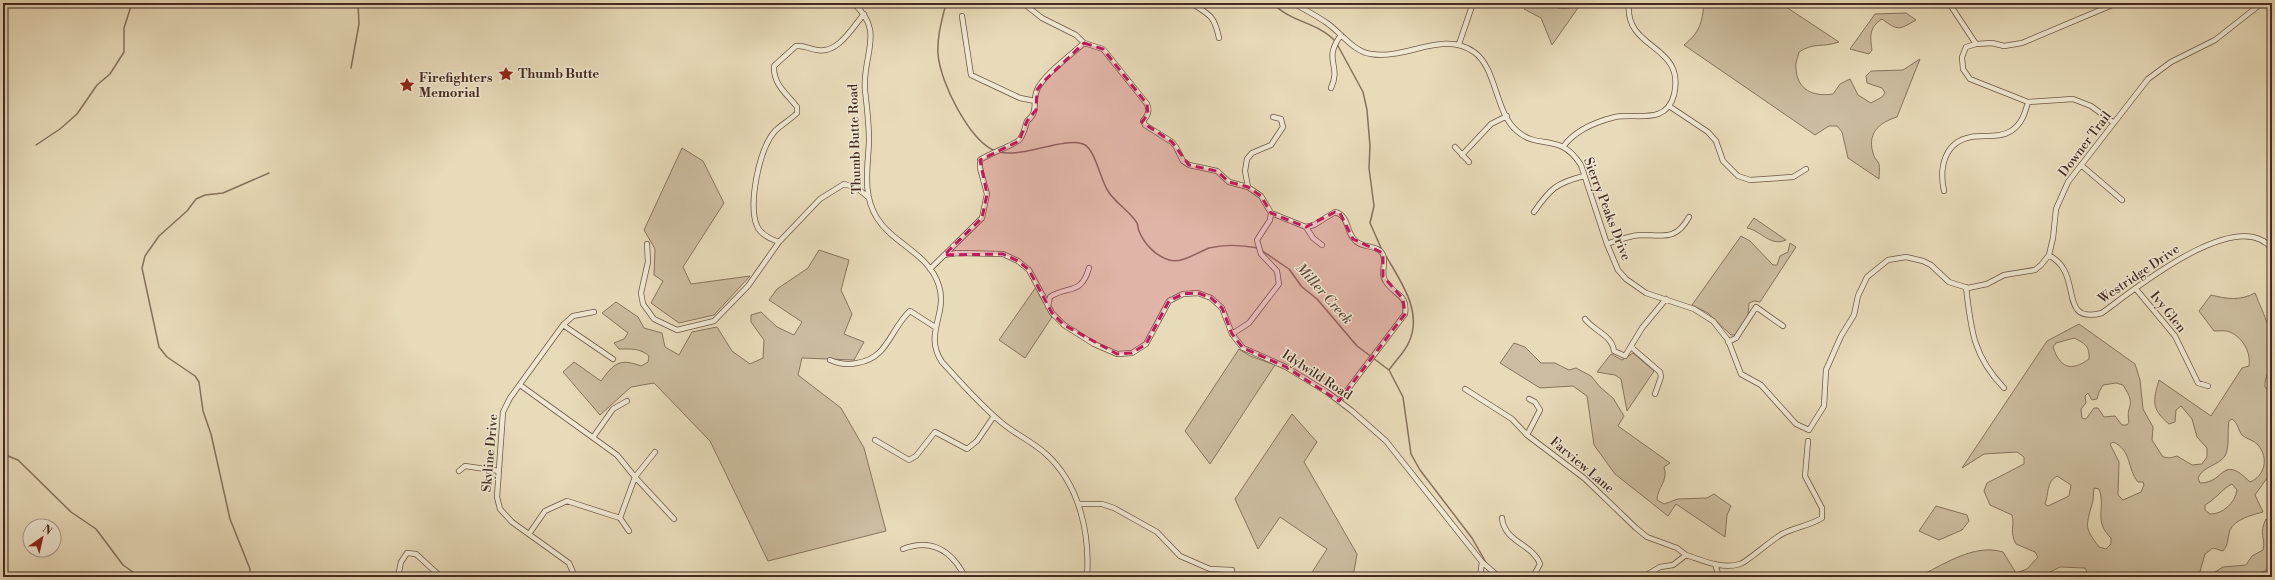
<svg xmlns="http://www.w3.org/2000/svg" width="2275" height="580" font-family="'Libre Bodoni',serif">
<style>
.green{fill:#ccbda0;stroke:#887460;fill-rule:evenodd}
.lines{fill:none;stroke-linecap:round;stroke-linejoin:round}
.stream{stroke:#86715d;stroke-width:1.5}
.street-casing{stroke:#6e5746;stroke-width:6}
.street{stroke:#f0e8d2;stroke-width:4.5}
.marked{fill:#c2185b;fill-opacity:0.2;stroke:#c2185b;stroke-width:3;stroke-dasharray:8 5;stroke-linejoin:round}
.labels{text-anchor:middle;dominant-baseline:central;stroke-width:3;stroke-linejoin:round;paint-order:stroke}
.poi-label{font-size:13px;font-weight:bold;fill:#452b20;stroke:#f0e8d2;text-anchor:start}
.street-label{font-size:13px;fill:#452b20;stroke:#f0e8d2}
.water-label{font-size:14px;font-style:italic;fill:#60483a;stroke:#f0e8d2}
</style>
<rect width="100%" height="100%" fill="#e8dbba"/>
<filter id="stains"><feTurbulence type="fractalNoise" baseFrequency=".005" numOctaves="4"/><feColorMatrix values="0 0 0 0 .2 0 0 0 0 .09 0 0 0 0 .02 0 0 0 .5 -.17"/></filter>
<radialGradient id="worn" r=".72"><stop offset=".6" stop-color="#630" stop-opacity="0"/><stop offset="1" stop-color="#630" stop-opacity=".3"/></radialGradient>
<path class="green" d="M1528,3H1554L1552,5C1560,11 1571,8 1580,5L1552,45L1541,18L1524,9Z
M1704,3H1780L1839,42C1822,48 1814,42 1799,52C1798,57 1795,63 1796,68C1797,90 1813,97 1833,94L1840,84L1850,79L1858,95L1871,103L1882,97L1885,93L1882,88L1867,83L1866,76L1871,71L1903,70L1920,59L1897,117C1878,123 1866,134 1874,156C1875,159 1878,161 1879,164C1880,168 1879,175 1879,179L1848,158L1842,132L1837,126H1829L1815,135L1684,45C1700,32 1702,23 1704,3Z
M1906,13L1916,20C1899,30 1898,31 1882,19C1869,27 1870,37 1872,50L1869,54L1850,49L1875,14Z
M682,148L703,161L724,203L683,267L691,284L750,276L714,315L679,323L651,303L663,281L654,275L655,249L644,230Z
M1754,218L1786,240C1770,247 1762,231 1747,228Z
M1741,236L1750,241L1773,265H1777L1780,256L1788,252L1790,243L1796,247L1760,302L1754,301L1749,303L1748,316L1735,335H1731L1708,313L1692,305Z
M819,250L849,260L841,290L852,314L844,334L864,342L854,360L802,358L798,375L841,408L864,448L886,531L768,561L710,441L654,383L631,387L600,415L563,372L574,362L601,381C614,363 620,358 641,366L648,362L649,356C640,348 631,349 619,349L614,343L624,339L628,333L602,313L616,302L638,317L644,328L662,333L665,347L679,355L692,332L717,327L732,351L750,364L763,358L764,340L751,322V315L761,312L777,327L794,335L802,322L769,300L777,289L808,268Z
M1036,287L1052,317L1025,358L999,340Z
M2255,293C2264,316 2275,334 2272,360C2271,370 2264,376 2265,387L2272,393V471L2255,495L2263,512C2252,515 2235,519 2230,530C2227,539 2229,544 2223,551L2213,548L2205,554L2199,575L2202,577H2084L2087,572L2085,568L2060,567L2040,577H1965L1964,575L1918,577C1943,565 1974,543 2003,552L2016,573L2027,569L2038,557L2035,552L2016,544C2009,531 2015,527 2012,515L1990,505L1984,491L1987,483L2024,464V457L2017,452L1984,454L1962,468L2047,341L2079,324L2135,364L2140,380L2143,409L2153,427L2152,440L2163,457L2170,458L2177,456L2192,465L2202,464L2207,457V448L2197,437L2192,419L2181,406L2176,410L2175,422L2169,424C2151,409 2153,401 2159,380L2211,416L2242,368L2249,366C2251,352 2243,338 2230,332C2226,330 2218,331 2214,331L2199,311L2211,295C2227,299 2240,301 2255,293ZM2074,338C2085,343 2090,347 2089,359C2071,372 2060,368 2053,347L2056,343ZM2116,383L2123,385C2138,408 2125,403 2129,422L2127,425H2122L2115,416L2104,417L2098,408H2094L2086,419L2082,418L2081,409L2086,403L2085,396L2088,393L2092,400L2097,399L2099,392L2103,385ZM2232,419C2238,423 2238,430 2242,435C2246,439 2254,440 2258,445C2269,458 2265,476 2250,482C2221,453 2226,483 2200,483L2198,478C2203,466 2218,466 2225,456C2230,447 2227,431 2229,421ZM2113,442C2132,450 2127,469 2138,482H2143L2144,485L2141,492L2123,500L2118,495L2119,462L2110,444ZM2057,476L2071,485L2069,496L2048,506L2045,504C2049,494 2046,482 2057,476ZM2232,484L2237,490C2235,503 2223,514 2210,514L2205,510V505C2216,499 2222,489 2232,484ZM2094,488L2099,489C2106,508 2093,521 2111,538V544L2106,549L2099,547C2084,527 2086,527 2092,504C2094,499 2093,493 2094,488Z
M1514,343L1525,347L1541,363H1555L1569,370L1576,368L1591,376L1600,387L1613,398L1624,416L1618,426L1670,463L1664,467C1669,480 1657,488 1657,500L1664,504L1678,499L1707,498L1714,494L1731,506L1727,515L1725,537L1676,504L1668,516L1615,474L1594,445L1587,396L1573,386L1540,388L1500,363Z
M1239,349L1250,356L1275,365L1210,464L1185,431Z
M1633,353L1654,371L1627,411L1621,379L1615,375L1597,372L1611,354L1622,360Z
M1292,414L1317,442L1304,462L1357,554L1353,577H1309L1327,549L1280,517L1258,549L1235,499Z
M1936,506L1967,515L1969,521L1962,530L1939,540L1919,531Z
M2266,519L2272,527V567L2254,577H2207L2223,567L2246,565L2252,556L2263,550C2266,537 2258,535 2266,519Z"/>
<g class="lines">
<path class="stream" d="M946,3C942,20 937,36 938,54C940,82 969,140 995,151
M1273,3C1289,22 1318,22 1335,41
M1337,44L1363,92L1367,110L1370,146L1369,168L1374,206L1370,223L1382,250
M351,68L359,24L358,3
M36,145L60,129L77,114L97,85L110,74L124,52V28L132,3
M999,152C1022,158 1063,137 1083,144C1095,148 1100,179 1108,191C1115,203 1130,211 1137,223C1138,225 1138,229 1139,231C1144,244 1156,256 1169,260C1181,264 1198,252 1209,248C1225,244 1242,245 1258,248
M1261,250L1289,269L1302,287L1317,299L1357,346L1389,370L1403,397L1411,454L1420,470L1472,538L1488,566
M1386,256C1401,282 1423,312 1409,342C1405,352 1395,361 1389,370
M3,454L18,460L71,512L96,529L123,565L140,577
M1490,571L1491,577
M250,577V569L230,519L211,434L203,411L199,382L195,376L167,357L159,347L142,268L145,256L159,236L187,211L196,199L205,195L223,193L269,173"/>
<defs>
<path id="street" d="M853,3C886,31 862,55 865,90C867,107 869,124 869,141C868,167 862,194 877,218C893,244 930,254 939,286C948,314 923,334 942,362C961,383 980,405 1002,423C1015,434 1033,442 1046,454C1080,485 1090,534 1087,577
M1023,3L1042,18L1076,35L1084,43
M1191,3C1210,15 1214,15 1219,38
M1294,3C1305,10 1317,16 1327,23C1341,33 1354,52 1371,54C1406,60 1443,30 1474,52C1497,68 1495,113 1517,131C1540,151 1559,131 1581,165L1607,244L1618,270L1626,279L1646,293L1694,309L1713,321L1728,340L1741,374L1761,385L1796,424L1809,430L1824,406L1826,370L1841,336L1854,315L1858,296L1867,277L1888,260L1906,257L1923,261L1931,265L1949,282L1968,288L1987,284L2004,275L2035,270L2041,265L2049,255L2053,238L2056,209L2068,182L2148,79L2171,62L2215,40L2262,3
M1949,3L1976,44
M962,16L971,75L1020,98L1035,101
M1084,43L1103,49L1147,104C1150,111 1148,115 1143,121L1145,125L1172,142L1176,147L1183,161L1189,165L1217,171L1229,182L1248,187L1261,196L1271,213L1270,220L1257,240L1261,254L1277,271L1279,284L1249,323L1232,334
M1459,44L1473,3
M1331,88C1342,64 1322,61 1341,35
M1669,106L1708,132L1716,141L1723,161L1738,176L1750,180L1793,177L1806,169
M2114,123L2091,106L2073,99L2028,102L1970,79L1963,69L1962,57L1966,47L1976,44L1992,43L2004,46L2022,43L2117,3
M1455,147L1469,162
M1563,147C1575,130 1595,122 1615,117C1637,113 1666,125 1674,95C1686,43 1624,51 1629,3
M1462,155L1491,124L1507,116
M2081,165L2122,200
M1248,187L1245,171L1247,159L1252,153L1271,145L1283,127L1281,119L1273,117
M1944,191C1939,168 1944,142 1971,137C1984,135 2000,138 2011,131C2022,124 2025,113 2028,102
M1534,212C1550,189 1556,183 1584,176
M1271,213L1306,227L1313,238L1322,245
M1306,227L1314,225L1335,212C1348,215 1346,229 1353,238C1360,249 1376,244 1382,253C1388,261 1379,273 1386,282C1395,296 1408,294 1405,314L1339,401
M779,242C770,239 761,235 757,226C748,204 759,149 775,131C781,125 790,120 797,113V107C786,93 773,84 774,66L796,46C806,45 808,49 817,50C838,54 852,28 864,14
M647,244L648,262L641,293L643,304L654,319L677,330L714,321L748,286L779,242L820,199L844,184L857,188L868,197
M1607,244C1618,240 1628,236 1640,235C1663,235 1676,241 1689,217
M944,255L957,253L1003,254L1018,261L1029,270L1052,313L1064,325L1094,344L1117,354L1132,353L1146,344L1169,301L1183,294L1198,293L1211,298L1222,308L1232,334L1243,348L1286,367L1327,392L1352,411L1386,441L1482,562L1480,577
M2049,255C2055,259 2061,263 2064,270C2076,290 2065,323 2102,313C2132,291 2238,204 2272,249
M930,269L982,218L987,194L980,168V160C990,153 1017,144 1020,139C1024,134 1025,127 1027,121C1039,113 1032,102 1037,90C1043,75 1071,55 1084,43
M1966,287C1971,330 1973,356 2004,388
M2136,289L2175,336L2198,383L2208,386
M1048,306L1050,297C1068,285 1081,296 1089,268
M1585,319C1594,331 1612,335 1614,351L1625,356L1642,328L1666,299
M563,325L613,359
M1728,342L1736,338L1756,307L1783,326
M1631,347L1660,372L1661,377L1655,394
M830,360C839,364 848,365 857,363C888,359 890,329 910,311L935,327
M520,385L617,455L635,477L674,519
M1465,389L1512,419L1527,435L1584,478L1636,528L1647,537L1677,548L1686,555
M1527,435L1540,410L1535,402L1529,399
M594,436L613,409L627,401
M875,440L909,460L916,456L935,432L967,449L977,441L994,416
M459,471L465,466L499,471
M1080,504H1102L1114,508L1157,532L1180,556L1210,569L1232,570V577
M620,518L635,477L655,452
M1502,518C1504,542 1533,544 1540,564L1533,577
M529,534L545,511L567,501L620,518L629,531
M903,549C932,538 952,551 965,577
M1482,562L1499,577
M1715,564L1719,577
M398,577L401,562L407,553L416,554L441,577
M575,577L569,563L512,522L500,509L497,497L503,412L510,398L563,325L573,316L594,312
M1643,577L1660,567L1673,565L1686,555C1702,560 1722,570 1740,564C1747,562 1771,540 1782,534C1795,527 1809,526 1822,518V508L1805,476L1808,441"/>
</defs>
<use href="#street" class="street-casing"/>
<use href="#street" class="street"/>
</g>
<path class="marked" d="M1084,43L1103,49L1147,104L1148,114L1142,122L1172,142L1189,165L1217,171L1229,182L1248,187L1261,196L1271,213L1306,227L1335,212L1340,213L1353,239L1383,253V276L1403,299L1405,314L1339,401L1286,367L1243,348L1232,334L1222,308L1211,298L1198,293L1183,294L1169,301L1146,344L1132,353L1117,354L1064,325L1052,313L1029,270L1018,261L1003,254L944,255L982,218L987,194L980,160L1019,141L1027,121L1036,110L1037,90L1043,82Z"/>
<defs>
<symbol id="sight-bare" viewBox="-9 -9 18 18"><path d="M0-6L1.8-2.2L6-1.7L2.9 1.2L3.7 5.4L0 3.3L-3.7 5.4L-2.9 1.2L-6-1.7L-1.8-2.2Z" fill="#8f2418" stroke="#f0e8d2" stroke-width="2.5" paint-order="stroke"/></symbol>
</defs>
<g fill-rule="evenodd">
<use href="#sight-bare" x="495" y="63" width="22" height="22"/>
<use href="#sight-bare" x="396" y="74" width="22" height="22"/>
</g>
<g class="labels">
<g class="poi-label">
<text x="518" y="74">Thumb Butte</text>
<text x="419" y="78">Firefighters<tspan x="419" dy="15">Memorial</tspan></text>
</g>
<g class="street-label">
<text transform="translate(855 139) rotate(-92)">Thumb Butte Road</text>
<text transform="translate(2085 144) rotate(-53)">Downer Trail</text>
<text transform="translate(1607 209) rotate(69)">Sierry Peaks Drive</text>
<text transform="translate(2139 274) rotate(-34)">Westridge Drive</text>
<text transform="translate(2168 312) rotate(51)">Ivy Glen</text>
<text transform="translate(1317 375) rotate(33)">Idylwild Road</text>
<text transform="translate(490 453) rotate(-85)">Skyline Drive</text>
<text transform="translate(1582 465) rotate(40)">Farview Lane</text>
</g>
<g class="water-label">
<text transform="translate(1324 294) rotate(48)">Miller Creek</text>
</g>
</g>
<rect width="2275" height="580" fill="none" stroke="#e8dbba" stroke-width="16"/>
<rect x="4" y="4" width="2267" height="572" fill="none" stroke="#452b20" stroke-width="2"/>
<rect x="8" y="8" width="2259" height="564" fill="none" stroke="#452b20"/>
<g transform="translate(42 538) rotate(34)"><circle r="19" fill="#f0e8d2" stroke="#ac9c8b"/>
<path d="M0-3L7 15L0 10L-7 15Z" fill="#8f2418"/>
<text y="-6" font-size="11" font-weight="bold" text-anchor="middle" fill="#452b20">N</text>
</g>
<rect width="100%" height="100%" filter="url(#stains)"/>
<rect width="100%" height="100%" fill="url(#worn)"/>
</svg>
